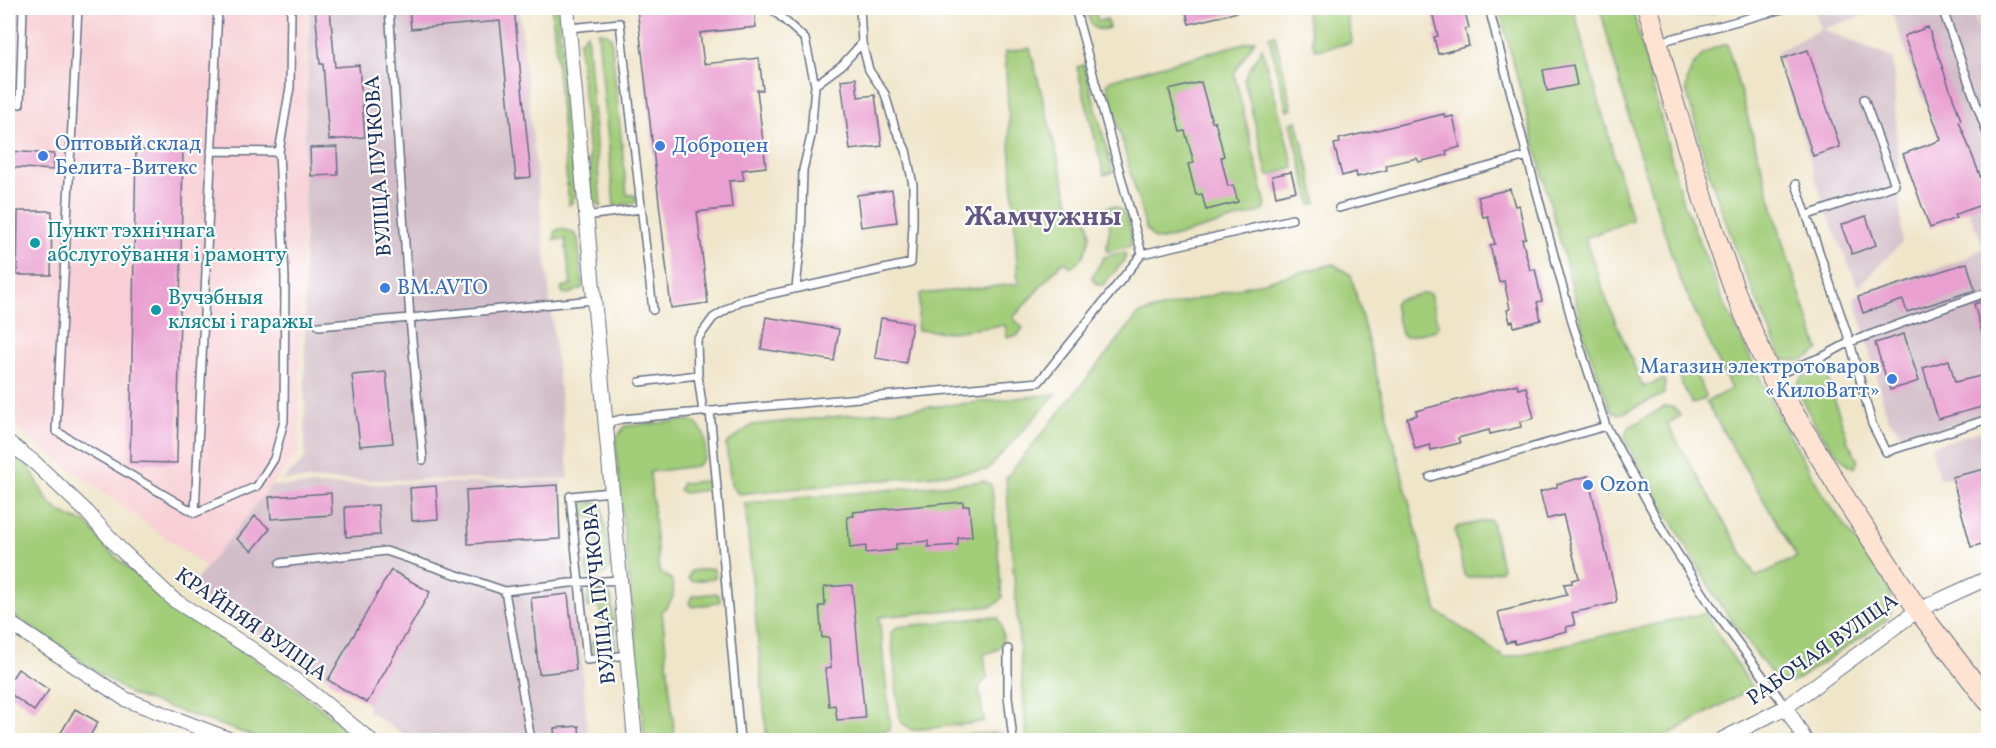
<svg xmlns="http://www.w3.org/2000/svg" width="1996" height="748" font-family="Vollkorn,serif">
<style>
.built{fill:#f7cfd4}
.industrial{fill:#d2bdc8}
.green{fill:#a2cd79;stroke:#5e7e6c;stroke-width:1.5}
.building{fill:#e99fd0}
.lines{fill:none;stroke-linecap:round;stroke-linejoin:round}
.lane-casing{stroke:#656f83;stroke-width:10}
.street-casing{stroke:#656f83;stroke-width:16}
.secondary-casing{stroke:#656f83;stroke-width:22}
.lane{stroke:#fff;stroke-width:7}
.street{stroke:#fff;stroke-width:14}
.secondary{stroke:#fee3d2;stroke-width:20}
.shop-dot{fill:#3f7fe0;stroke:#fff;stroke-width:2}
.culture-dot{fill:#0f9aa8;stroke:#fff;stroke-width:2}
.labels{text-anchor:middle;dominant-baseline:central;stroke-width:4.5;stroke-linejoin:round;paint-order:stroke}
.shop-label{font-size:21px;fill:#366cbe;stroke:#fff;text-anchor:start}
.street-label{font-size:21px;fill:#1b2f5e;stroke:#fff}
.culture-label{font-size:21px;fill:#0d838f;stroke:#fff;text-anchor:start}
.district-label{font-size:27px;font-weight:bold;fill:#635686;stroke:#fff}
</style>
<rect width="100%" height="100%" fill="#fff"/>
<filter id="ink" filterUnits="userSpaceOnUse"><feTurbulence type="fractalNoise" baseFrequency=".0167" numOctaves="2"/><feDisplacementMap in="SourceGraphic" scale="12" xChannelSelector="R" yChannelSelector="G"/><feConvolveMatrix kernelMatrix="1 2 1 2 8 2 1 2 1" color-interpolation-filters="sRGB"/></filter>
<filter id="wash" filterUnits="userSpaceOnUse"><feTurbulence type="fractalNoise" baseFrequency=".008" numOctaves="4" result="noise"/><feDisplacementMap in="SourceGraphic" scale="24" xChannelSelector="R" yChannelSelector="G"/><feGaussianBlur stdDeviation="1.35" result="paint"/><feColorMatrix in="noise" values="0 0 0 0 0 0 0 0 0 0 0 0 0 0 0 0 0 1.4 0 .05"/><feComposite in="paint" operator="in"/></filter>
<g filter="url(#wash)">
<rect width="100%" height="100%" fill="#efe5c9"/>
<path class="built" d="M8,8H307L298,453L206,567L8,423Z"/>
<path class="industrial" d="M310,8H519L569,479L282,480L305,459L304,152Z
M1814,8H1886L1822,29L1893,58L1902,243L1858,287L1825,209L1777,52L1821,29Z
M1890,8H1971L1983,41L1976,63L1988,99V415L1905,438L1888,419L1854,296L1965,259L1984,247L1935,130Z
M1974,8H1988V89L1979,63L1986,43Z
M1988,429V542L1971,547L1952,478H1939L1931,446Z
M561,481L566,543L582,668L588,740H412L368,711L367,703L189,589L271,486Z"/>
<path class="green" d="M552,8H558L575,195L573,201L569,205Z
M1086,8H1094L1098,21L1107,19L1109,28C1090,33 1090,23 1086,8Z
M1305,8H1345L1352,40L1350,43L1317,50L1314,47Z
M1499,8H1573L1632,220L1585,238L1605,296L1643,387L1663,379L1665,381L1664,394L1623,413L1617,414L1611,411L1587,344Z
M1600,8H1632L1681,196L1723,301L1773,405L1826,500L1887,583L1893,606L1886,621L1792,683L1776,680L1719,603L1624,439L1628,428L1664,407C1673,406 1677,408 1680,416L1667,424L1756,577L1797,557L1706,402L1731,389L1678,275L1636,143Z
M1671,8H1716L1717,12C1700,15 1685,19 1671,8Z
M598,32L607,33L611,37L627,195H634L637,198L635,203L614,206Z
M587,33L601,207L593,200L579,42Z
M1275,35L1292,109L1287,110L1269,37Z
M1255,40L1234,73L1266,205L1264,211L1162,240L1154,239L1146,229L1107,85L1110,80Z
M1727,44L1784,247L1819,351C1806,360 1797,363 1782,359L1741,263L1710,177L1686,89C1688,65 1703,49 1727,44Z
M1030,48L1072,214L1082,212C1085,216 1088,221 1089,225C1093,239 1083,262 1071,267L1063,261L1013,318L1023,328L1017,336L1007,337L1005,325L950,332L917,330L920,294L1018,284L1005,52Z
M1262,48L1294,168L1268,176L1244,79Z
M1084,65L1113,172L1104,175L1077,67Z
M1297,121L1317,203L1311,205L1291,123Z
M1112,206C1129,209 1132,231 1131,246L1108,252L1106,250L1110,227L1105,208Z
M560,229L572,232L578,238L583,288L569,294L563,293L561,287L571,285L565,239L554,240L556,230Z
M1124,252L1126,255L1124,261L1103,285H1099L1092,279V277L1104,257Z
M1333,264L1351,275L1437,611L1505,658L1705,613L1752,688L1659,740H1027L1006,478L1139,314Z
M1425,293L1430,294L1438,325L1436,330L1406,337L1401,334L1394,304L1397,300Z
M1821,366L1824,367L1848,442L1858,461L1854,468C1833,455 1800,407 1798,382L1803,376Z
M1691,370L1694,371L1706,395L1705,398L1692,404L1679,378Z
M1056,394L987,470L738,494L731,485L726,444L752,425Z
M691,420C707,431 706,439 705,457L697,466L650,472L659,572L671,579C676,594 674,600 662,611L675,740H645L615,440L625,426Z
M8,451C14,456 21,460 27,465C36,475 39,488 46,498C55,510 71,520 86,522L107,549L169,604L239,648L300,692L360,740H265L132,695L8,612Z
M705,481L709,485L706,490L684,493L679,490L682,483Z
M984,481L990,484L992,488L1002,597L998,603L991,606L879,617L890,722L889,730L802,740H767L745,503Z
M588,502L600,503L602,506L611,568C605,576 597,579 587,577L586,563L598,561L594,517H582V505Z
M1490,520L1492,522L1502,568L1500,571L1467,578L1464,575L1455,531L1457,527Z
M713,568L716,576L712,579L692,581L688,578L691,571Z
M595,588L607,592L611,596L616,647C610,654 601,654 593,654L591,642L604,640L600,606L587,607V597L590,591Z
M716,593L719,596L720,600L718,603L692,607L689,603L692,596Z
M989,617L998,618C1006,637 1006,650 984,654L987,678L979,687L984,722L912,730L900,721L891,633L897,627Z
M1001,733L1002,740H879L994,733Z"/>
<g id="blocks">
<path class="building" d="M315,8H330L335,67L359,65L365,137L329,140L323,64H320Z
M409,8H514L531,177L516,179L500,21L411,29Z
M637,8H754L756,27L700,33L704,64L759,58L763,90H757L766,167L742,170L744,180L729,181L732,208L697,212L708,303L671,308Z
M1185,8H1238V12L1189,24Z
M1431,8H1464L1469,28L1465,29L1469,46L1438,54L1434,37L1438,36Z
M1928,27L1961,120L1959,121L1989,199V202L1954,215L1956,218L1930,228L1903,154L1941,140L1904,36Z
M1808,50L1840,147L1813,156L1781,59Z
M1573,65L1577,85L1547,91L1543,70Z
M856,78L858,97L875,95L882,146L850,150L841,80Z
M1201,82L1212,122L1215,121L1224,156L1221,157L1228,186L1233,185L1238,202L1206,210L1202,194L1196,195L1188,164L1194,163L1185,131L1180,132L1169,90Z
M1444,114L1445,118L1453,116L1460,147L1446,151L1447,155L1419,162L1417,158L1386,165L1387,170L1357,177L1356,172L1342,176L1334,144L1340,143L1339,139Z
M337,147L338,175L311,176L310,148Z
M136,150L183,151L177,463L130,462Z
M8,151L54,154L53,170L8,167Z
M1291,172L1296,191L1276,196L1272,176Z
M1510,189L1515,206L1519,205L1526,238L1522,239L1530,270L1535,269L1542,301L1537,302L1541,320L1514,327L1513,321L1510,322L1507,310L1510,309L1504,281L1499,282L1490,245L1495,244L1488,216L1483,217L1478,197Z
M892,190L897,222L861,227L857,195Z
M18,211H52L51,275H17Z
M1866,216L1876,245L1852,254L1841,225Z
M1967,263L1975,290L1907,312L1903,300L1863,313L1858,297Z
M1989,300V343H1985L1974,304Z
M766,317L839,329L834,361L761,349Z
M881,318L912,323L906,363L875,358Z
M1904,334L1919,381L1890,390L1875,343Z
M1949,360L1955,382L1989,374V405L1938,419L1923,368Z
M386,372L393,443L360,446L352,375Z
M1517,384L1518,389L1526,387L1534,418L1520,422L1521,427L1490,434L1489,430L1458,438L1460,443L1431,450L1430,445L1415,449L1407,418L1417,415L1416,411Z
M1989,468V542L1971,547L1952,477Z
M1588,476L1617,599L1615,603L1572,613L1575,625L1566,627L1567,631L1515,644L1514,641L1506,643L1498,612L1567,595L1564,584L1572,583V580L1579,578L1563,515L1547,519L1540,492L1557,487V484Z
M558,485L560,539L468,544L466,490Z
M436,486L438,519L412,521L410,488Z
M331,493L332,515L271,519L269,497Z
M963,502V506L969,505L972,536L958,538V545L928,547V541L896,544V550L866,553V546L850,548L847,517L854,516L853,512Z
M378,505L380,535L346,537L345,507Z
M255,516L270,529L252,551L237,539Z
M391,570L430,592L367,703L328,680Z
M852,585L865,718L837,720L835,705L829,706L825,669L831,668L829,637L822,638L819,606H825L824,587Z
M568,594L576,670L539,674L531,598Z
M18,669L49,690L34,711L8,692V684Z
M75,709L98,722L87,741H67L59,736Z
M579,726L580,741H555L554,728Z"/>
</g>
</g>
<g filter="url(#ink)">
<use href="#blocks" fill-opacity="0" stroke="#656f83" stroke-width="1.5"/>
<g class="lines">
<defs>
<path id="lane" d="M78,8L56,431L195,513L218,8
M389,8L410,318L593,300
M771,8L805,39L815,85
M1489,8L1527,156L1573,325L1606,426L1665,534L1715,612L1786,707
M1942,8L1988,136
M569,28L620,23L653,310
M1659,42L1786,8
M20,104L23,8
M211,151L279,152L290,87L291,8
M1796,184L1850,342L1872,424L1886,452L1988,419
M1339,208L1527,156
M1808,215L1895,185L1864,99
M585,216L641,209
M1142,254L1292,219
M796,288L801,241L803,170L811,136L815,85L842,65L862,43L860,8
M319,326L410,318L423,460
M698,375L697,340L713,318L740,301L911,263L913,224V185L906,150L895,128L885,94L869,70L862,43
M1773,376L1824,356L1850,342L1988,292
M640,382L698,375L703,412
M710,411L740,740
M606,423L622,419L1039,382L1142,254L1075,8
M1430,477L1606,426
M611,492L570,496L587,660L627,655
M195,513L257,486L274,459L284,421L285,278L279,152
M280,563L386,551L505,591L570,583L621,580
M505,591L531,740
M1008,649V696L1013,740"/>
<path id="street" d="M567,8L635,740
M8,442L34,462L87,512L119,548L174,600L250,648L305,687L370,740
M8,622L125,699L231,740
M1786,707L1805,740
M1721,740L1786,707L1918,610L1988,578"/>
<path id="secondary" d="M1648,8L1672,97L1712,226L1734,289L1771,376L1848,503L1918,610L1988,701"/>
</defs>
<use href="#lane" class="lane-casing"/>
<use href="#street" class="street-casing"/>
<use href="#secondary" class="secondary-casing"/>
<use href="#lane" class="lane"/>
<use href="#street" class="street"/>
<use href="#secondary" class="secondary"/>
</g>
</g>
<g class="shop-dot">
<circle cx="660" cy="146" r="6"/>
<circle cx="43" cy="156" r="6"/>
<circle cx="385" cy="288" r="6"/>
<circle cx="1892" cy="379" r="6"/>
<circle cx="1588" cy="485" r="6"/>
</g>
<g class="culture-dot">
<circle cx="35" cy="243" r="6"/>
<circle cx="156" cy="310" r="6"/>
</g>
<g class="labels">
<g class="shop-label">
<text x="55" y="144">Оптовый склад<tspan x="55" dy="24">Белита-Витекс</tspan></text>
<text x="672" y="146">Доброцен</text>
<text x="397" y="288">BM.AVTO</text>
<text x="1880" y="367" text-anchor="end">Магазин электротоваров<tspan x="1880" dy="24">«КилоВатт»</tspan></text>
<text x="1600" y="485">Ozon</text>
</g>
<g class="street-label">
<text transform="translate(379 166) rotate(-94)">ВУЛІЦА ПУЧКОВА</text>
<text transform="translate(600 594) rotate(-96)">ВУЛІЦА ПУЧКОВА</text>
<text transform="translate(251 625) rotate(35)">КРАЙНЯЯ ВУЛІЦА</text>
<text transform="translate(1823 650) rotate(-35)">РАБОЧАЯ ВУЛІЦА</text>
</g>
<g class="culture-label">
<text x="47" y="231">Пункт тэхнічнага<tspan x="47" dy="24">абслугоўвання і рамонту</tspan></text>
<text x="168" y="298">Вучэбныя<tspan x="168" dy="24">клясы і гаражы</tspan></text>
</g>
<g class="district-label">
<text x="1043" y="218">Жамчужны</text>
</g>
</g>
<rect width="1996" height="748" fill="none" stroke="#fff" stroke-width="30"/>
</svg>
